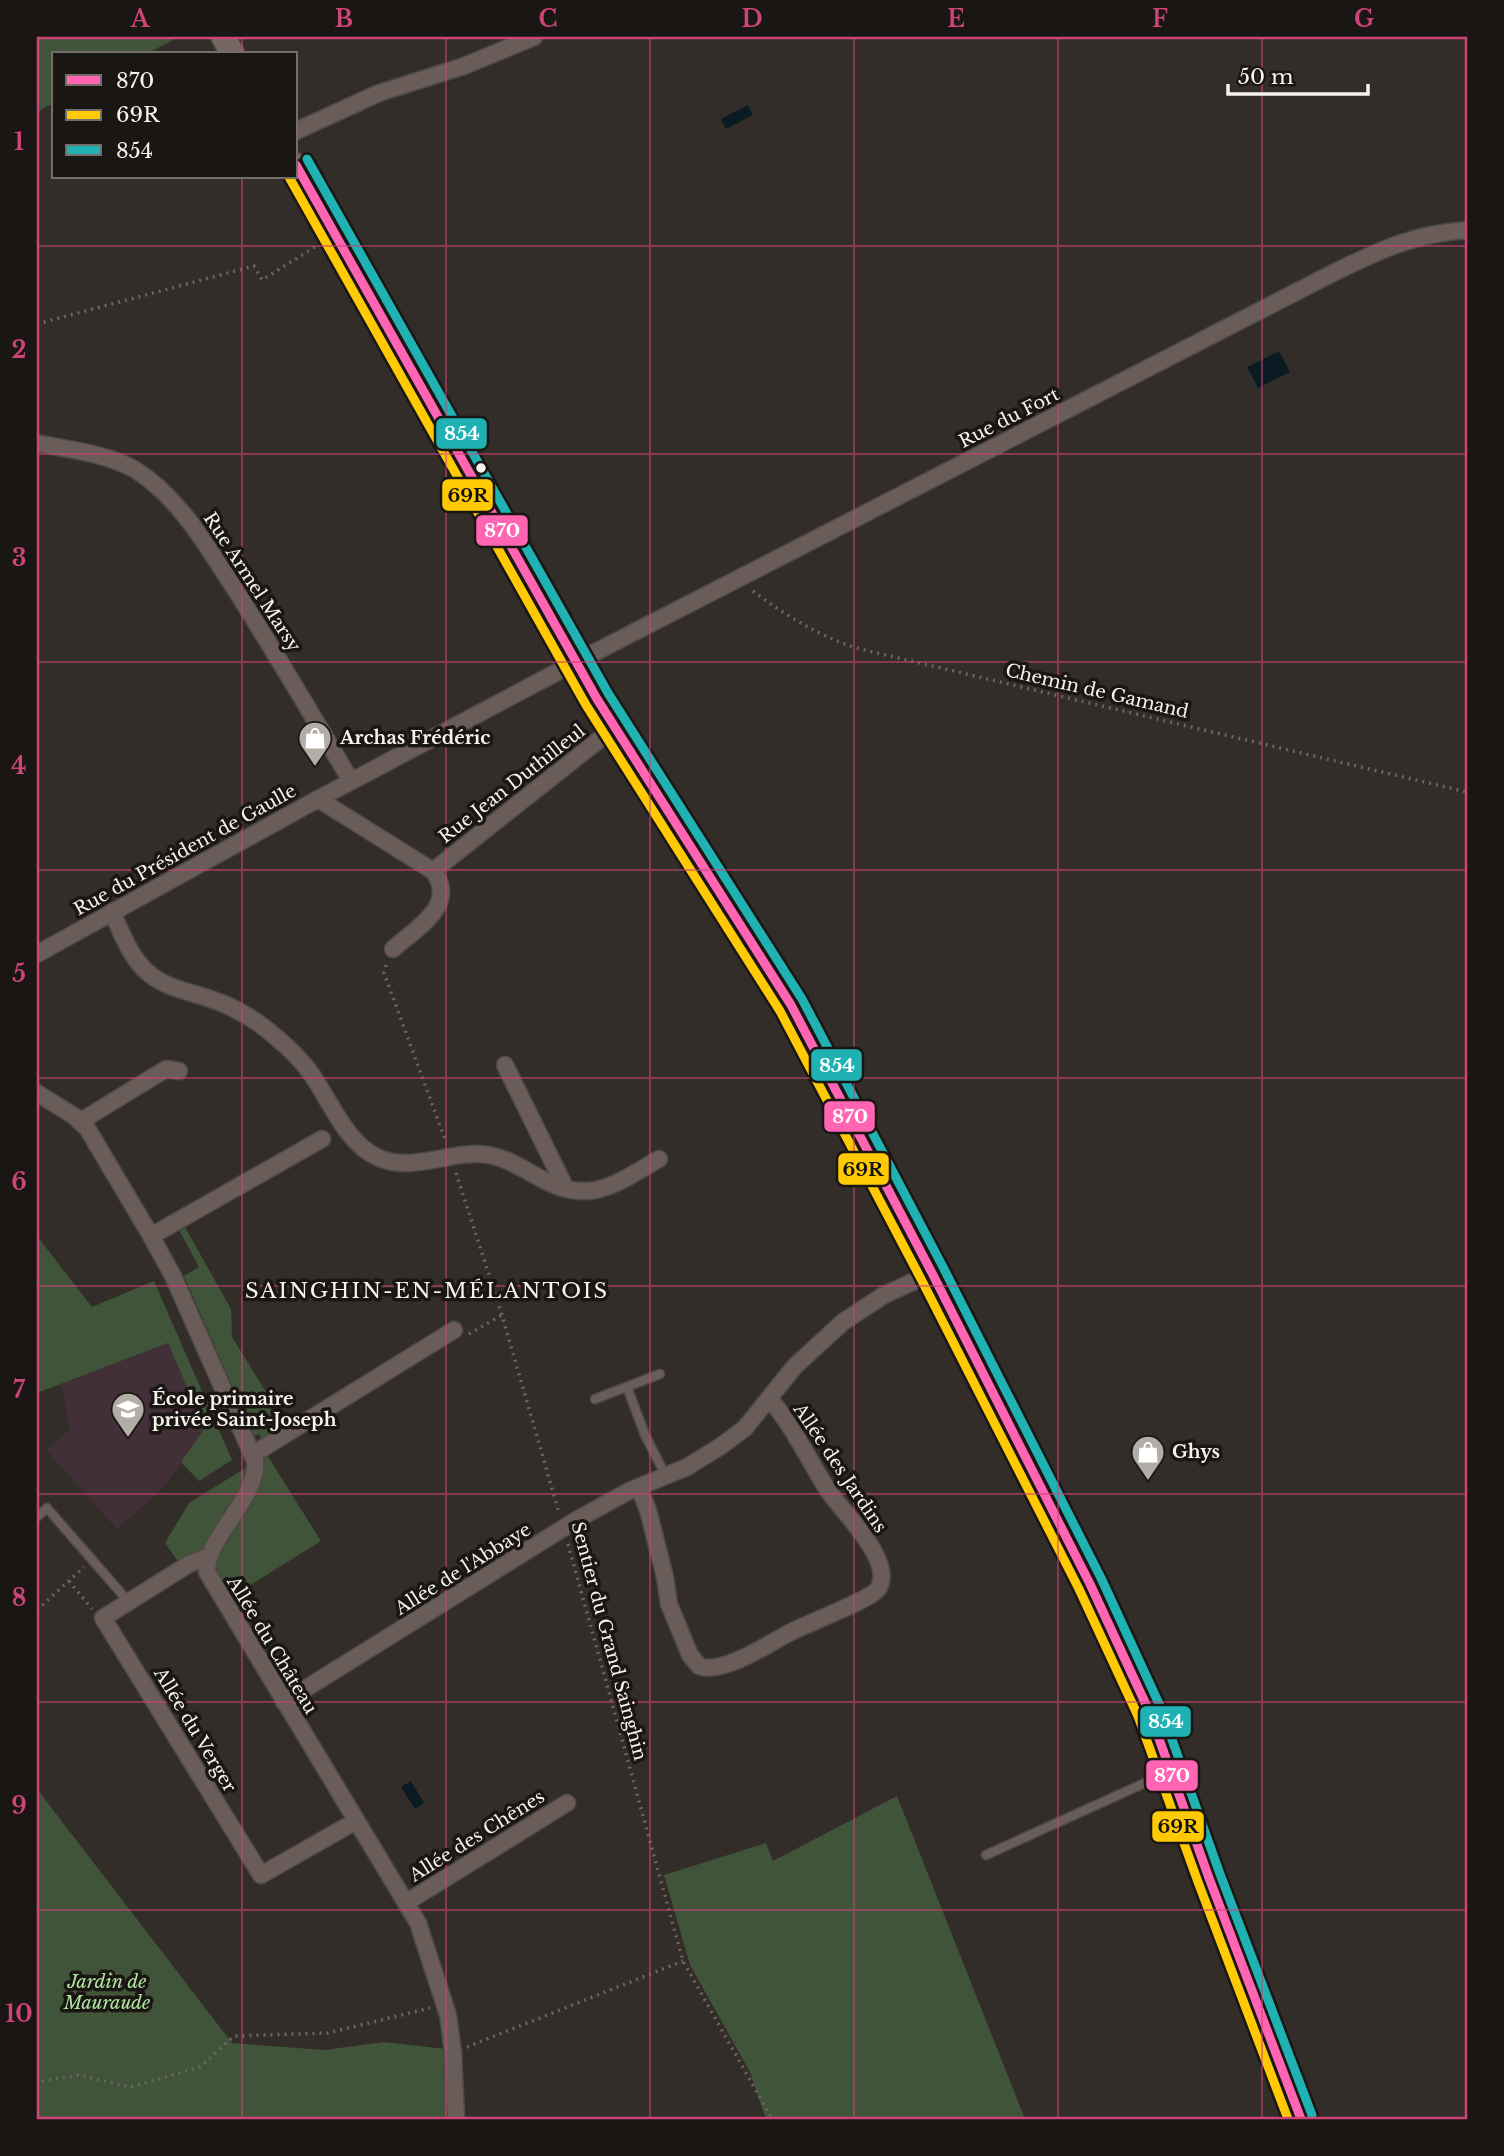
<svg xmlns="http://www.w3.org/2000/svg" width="1504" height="2156" font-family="'Libre Baskerville',serif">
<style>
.education{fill:#413037}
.green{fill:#405439}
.water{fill:#0a1b23}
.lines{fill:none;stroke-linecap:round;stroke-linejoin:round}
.service-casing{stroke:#4d4945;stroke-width:11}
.minor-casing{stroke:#4d4945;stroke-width:19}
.secondary-casing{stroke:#4d4945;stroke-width:26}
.path{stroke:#6e6460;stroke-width:3.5;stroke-dasharray:2 5;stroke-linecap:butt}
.service{stroke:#6a5c59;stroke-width:8}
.minor{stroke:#6a5c59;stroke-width:16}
.secondary{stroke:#776562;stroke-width:23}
.bus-1-casing{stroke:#1a1613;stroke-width:14}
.bus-2-casing{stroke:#1a1613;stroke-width:14}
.bus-3-casing{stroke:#1a1613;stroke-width:14}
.bus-1{stroke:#ff65b2;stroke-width:9}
.bus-2{stroke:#ffc904;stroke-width:9}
.bus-3{stroke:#20b2b2;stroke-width:9}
.grid{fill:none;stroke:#cd4478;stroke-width:2;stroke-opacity:0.55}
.bus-dot{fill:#f8f2ed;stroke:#1a1613;stroke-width:2.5}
.labels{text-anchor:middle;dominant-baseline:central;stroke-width:7;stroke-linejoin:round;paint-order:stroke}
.street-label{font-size:18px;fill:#f8f2ed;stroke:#1a1613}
.poi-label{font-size:18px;font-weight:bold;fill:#f8f2ed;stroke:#1a1613;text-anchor:start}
.park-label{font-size:18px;font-style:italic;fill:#b0e6a1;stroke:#1a1613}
.quarter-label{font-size:21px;letter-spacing:2px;fill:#f8f2ed;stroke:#1a1613}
.line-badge{stroke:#1a1613;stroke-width:2.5}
.badge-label{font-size:19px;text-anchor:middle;font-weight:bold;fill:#fff}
.pale-badge-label{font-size:19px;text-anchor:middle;font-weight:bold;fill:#111}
.neatline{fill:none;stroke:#cd4478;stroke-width:2.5}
.grid-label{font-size:23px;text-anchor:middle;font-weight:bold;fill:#cd4478}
</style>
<rect width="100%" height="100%" fill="#322d29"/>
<path class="education" d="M168,1343L206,1428L162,1489L117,1529L46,1450L70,1429L61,1384Z"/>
<path class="green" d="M37,37H179L146,54H54V103L37,112Z
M185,1227L231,1309L232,1337L287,1426L263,1440L259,1434L254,1436L184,1276L199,1267L179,1230Z
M37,1236L92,1307L154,1281L232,1460L199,1481L181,1462L205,1428L168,1343L37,1393Z
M267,1455L321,1541L231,1597L217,1573L216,1562L260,1485L263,1475L261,1459Z
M247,1467L246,1476L206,1548L179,1563L165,1543L189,1503Z
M37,1789L232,2043L324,2050L384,2042L445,2049L447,2119H37Z
M897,1796L1025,2119H766L750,2072L690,1965L664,1875L766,1843L773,1861Z"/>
<path class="water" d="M748,105L753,115L726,129L721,119Z
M1279,351L1290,372L1258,388L1247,367Z
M411,1781L424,1803L415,1809L401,1787Z"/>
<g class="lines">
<defs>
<path id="service" d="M627,1387L645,1435L666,1476
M595,1399L660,1374
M37,1517L47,1508L128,1601
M986,1855L1169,1772"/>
<path id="minor" d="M296,131L379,93L464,66L534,37
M37,443C69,450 105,453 134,469C178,496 205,543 233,586C274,650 312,715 351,781
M318,799L433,871
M112,912C121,931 128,952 143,968C164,990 192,991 219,1002C240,1010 260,1023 277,1038C289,1048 301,1060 310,1072C330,1100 346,1144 379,1158C413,1173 453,1149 489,1155C525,1162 548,1193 587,1191C612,1190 637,1171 659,1159
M393,949C416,928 459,905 433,871L614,728
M37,954L318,799L576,662L1335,272C1382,249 1414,234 1467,230
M505,1065L566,1189
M37,1093L74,1116L87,1128L151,1236L322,1139
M81,1121L166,1069L179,1071
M151,1236L173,1276L255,1461C259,1497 206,1537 207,1572L418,1923L448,2015L453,2052L456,2119
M252,1455L454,1330
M639,1487L648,1510L665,1577L669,1604L690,1655L699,1666C721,1675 767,1645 787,1634C805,1624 870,1600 878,1589C896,1561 841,1511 827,1489C808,1458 793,1427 770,1399
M210,1556L189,1564L103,1618L261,1875L356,1821
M284,1702L578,1519L629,1491L687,1467L721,1446L745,1428L795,1366L843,1322L884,1295L932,1273
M407,1902L567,1803"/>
<path id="secondary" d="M223,37L233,54
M296,165L597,699L791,1005L932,1273L1090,1584L1149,1711L1209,1878L1301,2119"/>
</defs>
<use href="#service" class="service-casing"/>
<use href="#minor" class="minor-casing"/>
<use href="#secondary" class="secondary-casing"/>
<path class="path" d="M37,324L254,266L262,280L318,245
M753,591C785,615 817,635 856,648L1467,792
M386,965L384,973L446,1142
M456,1173L502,1315L559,1513
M469,1334L502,1315
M568,1544L683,1961L772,2119
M69,1581L92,1609
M37,1610L84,1567
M467,2047L683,1961
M37,2086L43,2081L78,2075L131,2087L200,2067L234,2036L328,2033L430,2008"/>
<use href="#service" class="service"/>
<use href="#minor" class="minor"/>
<use href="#secondary" class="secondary"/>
<defs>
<path id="bus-1" d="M296,165L597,699L791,1005L932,1273L1090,1584L1149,1711L1209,1878L1301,2119"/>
<path id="bus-2" d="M289,177L586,705L780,1011L921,1279L1079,1589L1138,1716L1198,1882L1288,2119"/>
<path id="bus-3" d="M307,159L608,693L802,999L943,1267L1101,1578L1160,1706L1220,1874L1312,2115"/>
</defs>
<use href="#bus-1" class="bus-1-casing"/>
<use href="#bus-2" class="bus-2-casing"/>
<use href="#bus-3" class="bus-3-casing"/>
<use href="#bus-1" class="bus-1"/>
<use href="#bus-2" class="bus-2"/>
<use href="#bus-3" class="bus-3"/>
</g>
<path class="grid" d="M242,37V54M446,37V2119M650,37V2119M854,37V2119M1058,37V2119M1262,37V2119M242,177V2119M37,246H1467M37,454H1467M37,662H1467M37,870H1467M37,1078H1467M37,1286H1467M37,1494H1467M37,1702H1467M37,1910H1467"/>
<defs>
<symbol id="shop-pin" viewBox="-11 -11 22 30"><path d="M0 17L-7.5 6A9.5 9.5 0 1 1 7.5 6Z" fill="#b3ada8" stroke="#1a1613"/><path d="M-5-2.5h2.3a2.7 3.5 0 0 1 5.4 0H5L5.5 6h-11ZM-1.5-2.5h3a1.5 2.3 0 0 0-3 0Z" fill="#fff"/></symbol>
<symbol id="school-pin" viewBox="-11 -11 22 30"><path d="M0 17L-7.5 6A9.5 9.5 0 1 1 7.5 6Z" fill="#b3ada8" stroke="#1a1613"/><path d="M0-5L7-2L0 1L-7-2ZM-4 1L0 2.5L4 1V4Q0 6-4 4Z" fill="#fff"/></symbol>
</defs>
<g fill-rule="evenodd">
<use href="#shop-pin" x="296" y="719" width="38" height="52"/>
<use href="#school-pin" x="109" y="1390" width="38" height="52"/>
<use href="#shop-pin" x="1129" y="1433" width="38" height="52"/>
</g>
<circle class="bus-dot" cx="481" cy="468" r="6"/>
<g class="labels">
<g class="street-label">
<text transform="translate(1009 418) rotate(-27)">Rue du Fort</text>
<text transform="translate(252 582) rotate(57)">Rue Armel Marsy</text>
<text transform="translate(1097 691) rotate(13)">Chemin de Gamand</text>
<text transform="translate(512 784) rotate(-38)">Rue Jean Duthilleul</text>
<text transform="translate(185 850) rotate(-29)">Rue du Président de Gaulle</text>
<text transform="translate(840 1468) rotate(56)">Allée des Jardins</text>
<text transform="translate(463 1569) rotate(-32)">Allée de l'Abbaye</text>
<text transform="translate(609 1641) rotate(75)">Sentier du Grand Sainghin</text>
<text transform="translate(272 1645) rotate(59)">Allée du Château</text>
<text transform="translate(195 1730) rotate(59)">Allée du Verger</text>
<text transform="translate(477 1836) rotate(-32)">Allée des Chênes</text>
</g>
<g class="poi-label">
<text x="340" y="738">Archas Frédéric</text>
<text x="152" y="1399">École primaire<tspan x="152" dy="21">privée Saint-Joseph</tspan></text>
<text x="1172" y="1452">Ghys</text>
</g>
<g class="park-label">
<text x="107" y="1982">Jardin de<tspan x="107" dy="21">Mauraude</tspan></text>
</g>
<g class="quarter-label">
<text x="427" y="1291">SAINGHIN-EN-MÉLANTOIS</text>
</g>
</g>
<g class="line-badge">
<rect x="435" y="417" width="53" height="33" rx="7" fill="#20b2b2"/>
<rect x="441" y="478" width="53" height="34" rx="7" fill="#ffc904"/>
<rect x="475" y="514" width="54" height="33" rx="7" fill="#ff65b2"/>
<rect x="810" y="1048" width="53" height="34" rx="7" fill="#20b2b2"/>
<rect x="823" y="1100" width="53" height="33" rx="7" fill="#ff65b2"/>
<rect x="837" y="1152" width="53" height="34" rx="7" fill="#ffc904"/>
<rect x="1139" y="1705" width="53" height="33" rx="7" fill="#20b2b2"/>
<rect x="1145" y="1759" width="54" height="33" rx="7" fill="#ff65b2"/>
<rect x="1151" y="1810" width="54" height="33" rx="7" fill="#ffc904"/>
</g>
<g class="badge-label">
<text x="462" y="440">854</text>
<text x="502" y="537">870</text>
<text x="837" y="1072">854</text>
<text x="850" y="1123">870</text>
<text x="1166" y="1728">854</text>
<text x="1172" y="1782">870</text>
</g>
<g class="pale-badge-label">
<text x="468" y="502">69R</text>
<text x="863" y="1176">69R</text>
<text x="1178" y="1833">69R</text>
</g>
<rect width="1504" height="2156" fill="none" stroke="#1a1613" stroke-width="77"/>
<rect x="52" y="52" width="245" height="126" fill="#1a1613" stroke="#736e6a" stroke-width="2"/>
<rect x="66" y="75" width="35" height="10" fill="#ff65b2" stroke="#736e6a" stroke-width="2"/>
<text x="116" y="88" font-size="21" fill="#f8f2ed">870</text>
<rect x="66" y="110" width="35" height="10" fill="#ffc904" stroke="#736e6a" stroke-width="2"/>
<text x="116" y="122" font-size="21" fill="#f8f2ed">69R</text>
<rect x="66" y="145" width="35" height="10" fill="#20b2b2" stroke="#736e6a" stroke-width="2"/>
<text x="116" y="158" font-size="21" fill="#f8f2ed">854</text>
<path d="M1228 84v10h140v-10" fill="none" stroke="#f8f2ed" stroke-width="3.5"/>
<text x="1238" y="84" font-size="21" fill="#f8f2ed" stroke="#1a1613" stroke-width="5" paint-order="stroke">50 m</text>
<rect x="38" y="38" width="1428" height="2080" class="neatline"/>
<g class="grid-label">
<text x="140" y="27">A</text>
<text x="344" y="27">B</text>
<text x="548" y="27">C</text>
<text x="752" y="27">D</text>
<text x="956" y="27">E</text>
<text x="1160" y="27">F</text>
<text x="1364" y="27">G</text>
<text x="19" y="150">1</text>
<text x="19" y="358">2</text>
<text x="19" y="566">3</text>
<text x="19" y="774">4</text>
<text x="19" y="982">5</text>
<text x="19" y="1190">6</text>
<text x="19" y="1398">7</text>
<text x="19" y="1606">8</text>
<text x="19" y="1814">9</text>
<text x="19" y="2022">10</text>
</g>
</svg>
